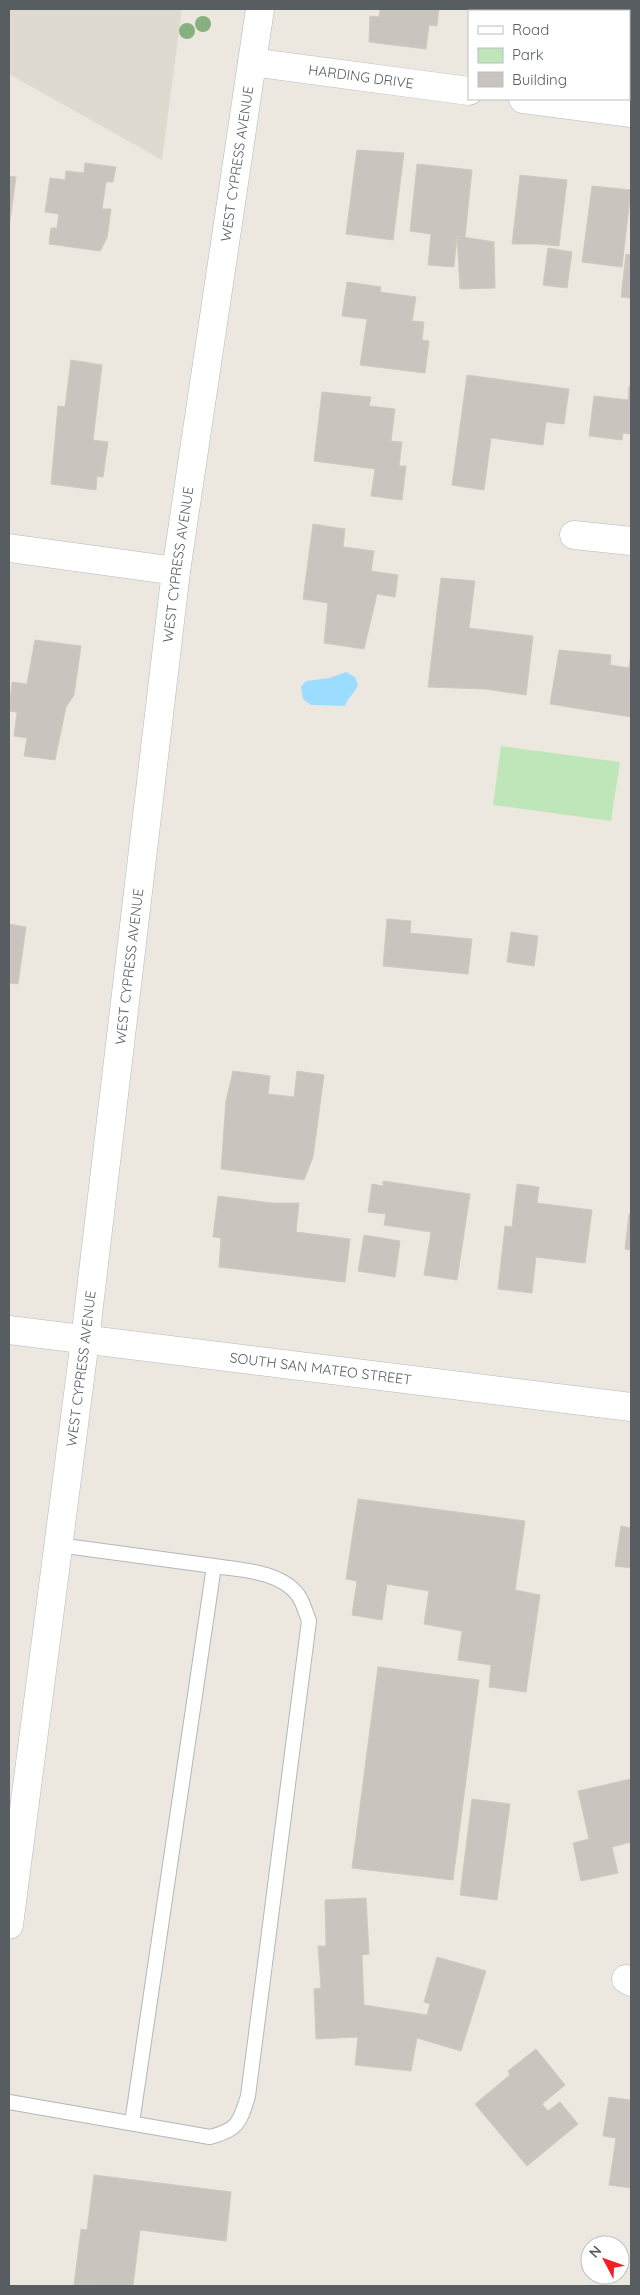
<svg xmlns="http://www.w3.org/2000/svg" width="640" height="2295" font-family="Quicksand,sans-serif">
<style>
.education{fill:#dedad0}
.green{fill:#bee6b9}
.water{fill:#9cddff}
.building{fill:#c9c5be;stroke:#d1c9bd}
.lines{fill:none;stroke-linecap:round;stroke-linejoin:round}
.lane-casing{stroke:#b2b7bb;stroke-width:16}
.street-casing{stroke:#b2b7bb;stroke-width:29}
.secondary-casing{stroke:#b3b8bd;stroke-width:29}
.lane{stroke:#fff;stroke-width:14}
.street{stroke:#fff;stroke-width:28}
.secondary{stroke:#fff;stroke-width:28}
.tree{fill:#86b07e}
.labels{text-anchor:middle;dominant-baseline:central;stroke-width:4;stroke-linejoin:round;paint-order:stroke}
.street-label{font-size:14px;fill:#585d61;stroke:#fff}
</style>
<rect width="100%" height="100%" fill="#ece8df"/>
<path class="education" d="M9,9H182L162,160L9,74Z"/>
<path class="green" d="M501,746L620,762L611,821L493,805Z"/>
<path class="water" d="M346,672L355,677L358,685C355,693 348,697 345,706L311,705L303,699L301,687L306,681L329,678Z"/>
<path class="building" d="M380,9H439L437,26L429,25L426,49L369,42L370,16L379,17Z
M546,9H591V11H546Z
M613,9H631V51H629V11H613Z
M357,150L404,153L393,240L346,234Z
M85,163L116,167L113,182H106L102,209H111L107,238L100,251L49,244L51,228H57L59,214L45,212L50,178L65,180L66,171L84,173Z
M417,164L472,170L465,237L457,236L454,267L428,265L431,234L410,231Z
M520,175L567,180L559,246L538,244H512Z
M9,176L16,177L9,228Z
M592,186L631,190L622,267L582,262Z
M457,236L494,242L495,288L460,289Z
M548,248L572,252L567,288L543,285Z
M626,254L631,255V298L621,297Z
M347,282L381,287L380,292L416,297L412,321L424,322L422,340L429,341L425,373L360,365L367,319L342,316Z
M71,360L102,365L93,440L108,442L103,477L97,476L96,490L51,484L58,406L65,407Z
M467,375L569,389L564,424L546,422L543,445L491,438L484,490L452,485Z
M629,386H631V434L623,433L622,440L589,436L594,396L628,400Z
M322,392L371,397L369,406L395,409L391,441L402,442L399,466H406L402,500L371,496L375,469L314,461Z
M313,524L345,529L343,547L374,551L371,571L398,575L395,597L377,594L364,649L324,643L328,603L303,599Z
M441,578L475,581L469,628L533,636L526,695L485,689L428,687Z
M35,640L81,646L74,695L66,707L55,760L24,756L27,738L14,736L17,712L9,711L12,682L27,684Z
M559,650L611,655L610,665L629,668L631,653V717L550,704Z
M387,919L411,921L410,933L472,939L468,974L383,966Z
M9,924L26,927L18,984L9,983Z
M511,932L538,936L534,966L507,962Z
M233,1071L270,1076L268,1094L294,1097L297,1071L324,1075L313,1157L304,1180L221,1169L226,1101Z
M383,1181L470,1194L457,1280L424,1275L431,1232L384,1225L386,1214L368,1212L372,1184L383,1186Z
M517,1184L539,1187L537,1203L592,1210L585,1263L536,1257L532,1293L498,1289L505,1226L512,1227Z
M218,1196L272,1203H299L296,1232L350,1239L345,1282L219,1267L221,1238L213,1237Z
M629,1214H631V1250L625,1249Z
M364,1235L400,1241L395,1277L358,1271Z
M358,1499L525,1521L515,1590L540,1595L526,1692L489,1687L491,1665L458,1660L462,1631L424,1624L429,1591L387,1584L382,1620L352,1615L357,1581L346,1579Z
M621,1526L631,1528V1568L615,1566Z
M378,1667L479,1680L453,1880L352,1868Z
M631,1779V1842L612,1847L618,1873L581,1881L573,1843L589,1839L578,1791Z
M472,1799L510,1804L497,1900L460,1895Z
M366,1898L369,1954L362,1955L364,2005L427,2015L430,2004L424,2002L437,1957L486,1971L461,2051L417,2038L411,2071L355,2065L358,2037L316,2039L314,1989L321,1988L318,1946H326L325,1900Z
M536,2049L565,2085L542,2104L548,2111L560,2102L578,2124L527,2166L475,2104L510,2075L508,2071Z
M609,2097L631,2100V2188L609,2185L616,2138L603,2136Z
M94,2175L231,2192L226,2241L140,2230L133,2286L74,2285L81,2229L87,2230Z"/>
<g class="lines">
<defs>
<path id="lane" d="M58,1545L214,1566
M9,2102L210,2137C238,2130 240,2122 248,2096L309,1621C306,1613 303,1602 298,1595C280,1571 241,1570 214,1566L132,2123"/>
<g id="street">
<path id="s1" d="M252,62L469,91"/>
<path d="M523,99L631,113"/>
<path d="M574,535L631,541"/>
<path d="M9,548L176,571"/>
<path d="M626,1979L631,1982"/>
</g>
<g id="secondary">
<path id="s2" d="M9,1330L631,1407"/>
<path id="s3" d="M9,1925L85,1340L176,571L260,9"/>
</g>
</defs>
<use href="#lane" class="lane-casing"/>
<use href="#street" class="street-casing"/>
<use href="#secondary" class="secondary-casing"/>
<use href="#lane" class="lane"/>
<use href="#street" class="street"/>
<use href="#secondary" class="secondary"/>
</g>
<g class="tree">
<circle cx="203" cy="24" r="8"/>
<circle cx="187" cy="31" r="8"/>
</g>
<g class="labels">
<g class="street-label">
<text stroke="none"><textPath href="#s1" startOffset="110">HARDING DRIVE</textPath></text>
<text stroke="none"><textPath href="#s3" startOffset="1776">WEST CYPRESS AVENUE</textPath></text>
<text stroke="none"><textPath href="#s3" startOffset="1371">WEST CYPRESS AVENUE</textPath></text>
<text stroke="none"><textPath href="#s3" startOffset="966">WEST CYPRESS AVENUE</textPath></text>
<text stroke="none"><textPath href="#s3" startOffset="561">WEST CYPRESS AVENUE</textPath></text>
<text stroke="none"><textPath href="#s2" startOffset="314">SOUTH SAN MATEO STREET</textPath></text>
</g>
</g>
<rect width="640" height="2295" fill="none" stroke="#585d61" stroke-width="20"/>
<rect x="468" y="10" width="162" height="90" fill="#ffffff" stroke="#bcbec0"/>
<rect x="478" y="26" width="25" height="8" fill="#ffffff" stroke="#bcbec0"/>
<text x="512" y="35" font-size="15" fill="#585d61">Road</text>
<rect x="478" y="48" width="25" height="15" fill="#bee6b9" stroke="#bcbec0"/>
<text x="512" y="60" font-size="15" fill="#585d61">Park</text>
<rect x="478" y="72" width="25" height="15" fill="#c9c5be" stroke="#bcbec0"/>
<text x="512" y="85" font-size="15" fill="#585d61">Building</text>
<g transform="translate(605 2260) rotate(311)"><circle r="24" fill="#ffffff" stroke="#bcbec0"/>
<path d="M0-4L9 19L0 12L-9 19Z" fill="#f12024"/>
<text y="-8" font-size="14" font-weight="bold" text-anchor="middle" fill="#585d61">N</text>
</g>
</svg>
